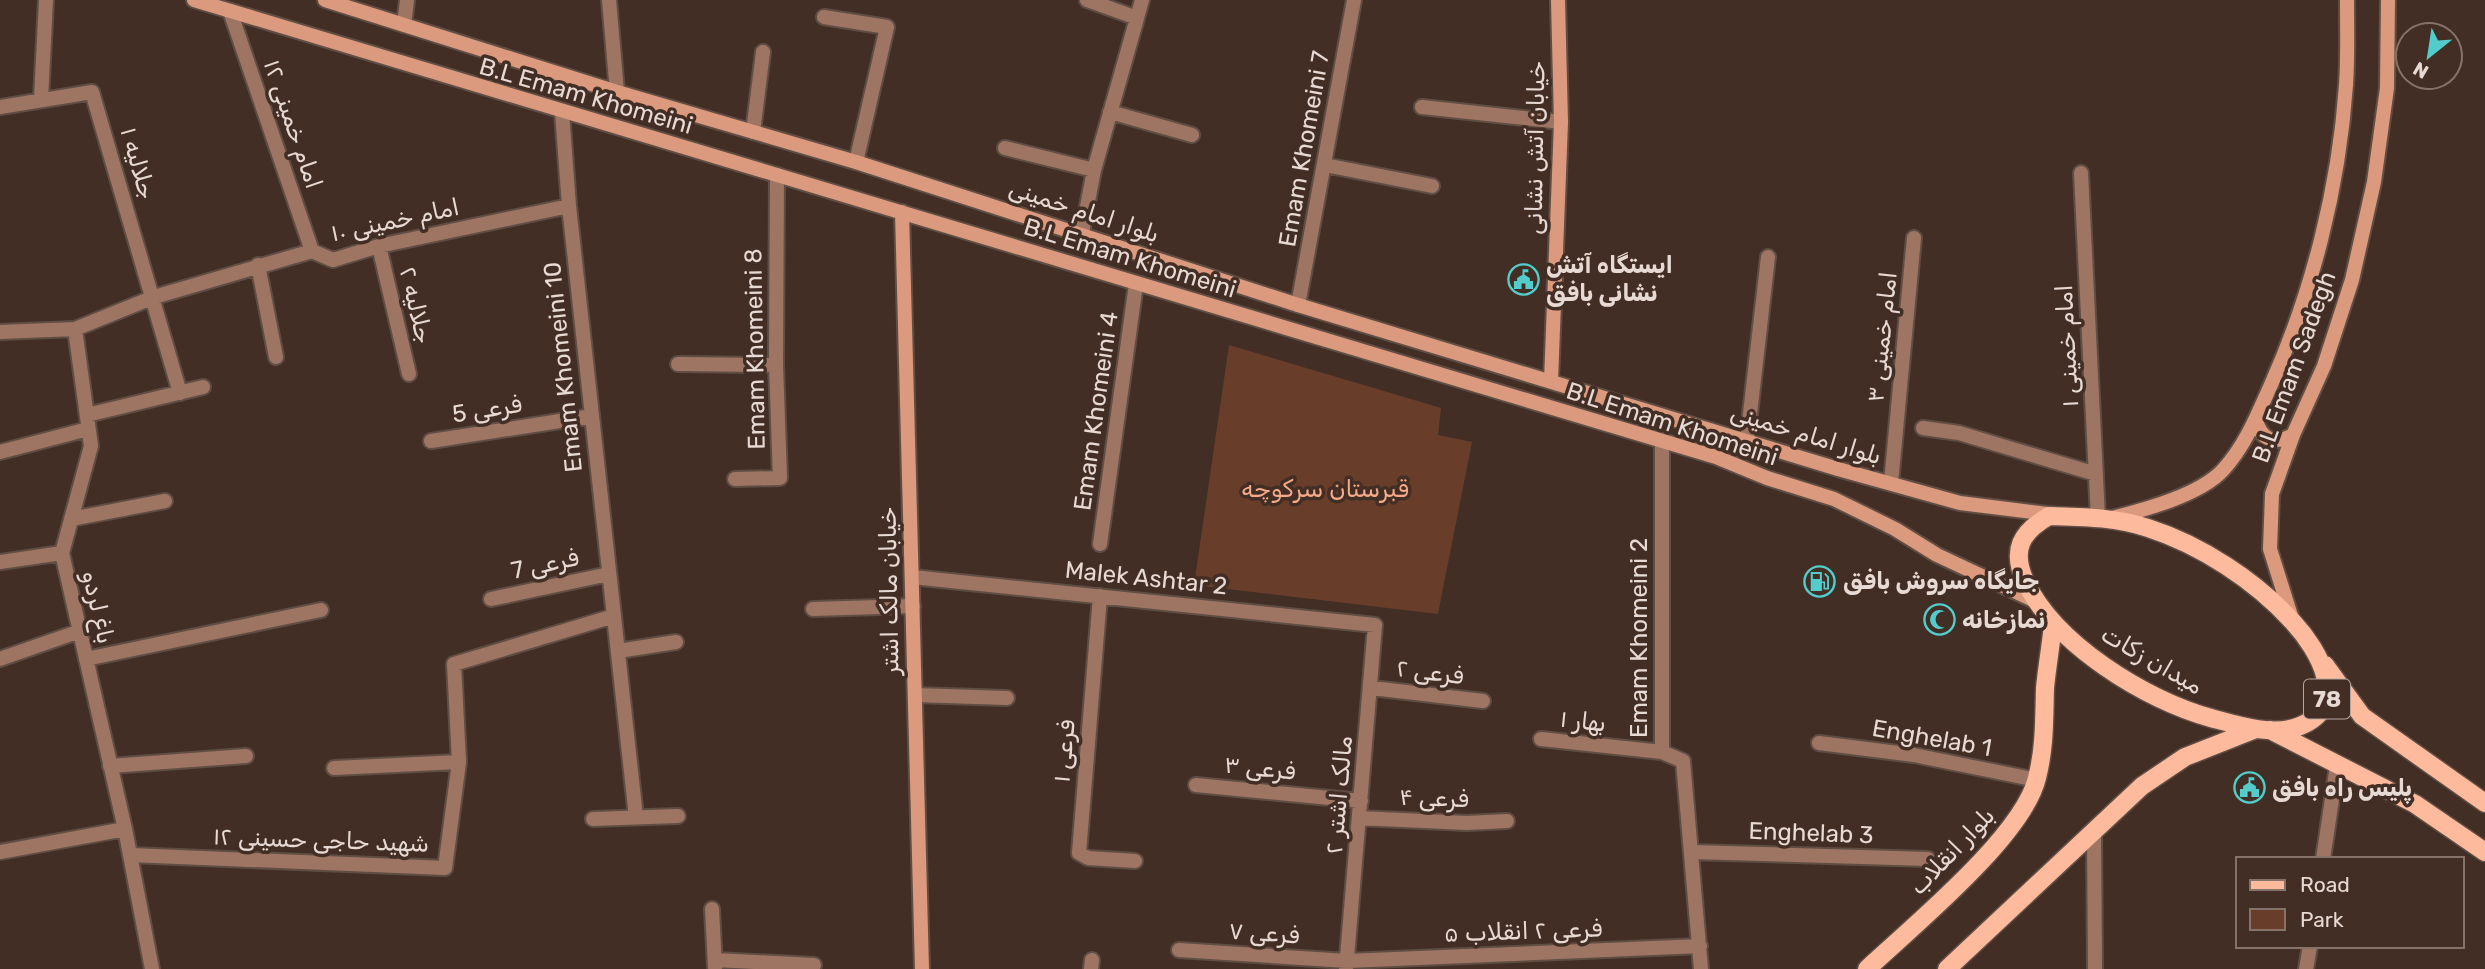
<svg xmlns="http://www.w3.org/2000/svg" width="2485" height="969" font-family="Rubik,'Noto Sans Arabic',sans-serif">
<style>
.green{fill:#683e2b}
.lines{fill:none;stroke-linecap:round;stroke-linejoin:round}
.street-casing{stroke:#604d44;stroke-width:18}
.secondary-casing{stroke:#604d44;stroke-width:18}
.primary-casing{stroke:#604d44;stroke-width:21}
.street{stroke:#9e7563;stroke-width:14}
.secondary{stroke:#db997d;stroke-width:14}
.primary{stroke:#feba9d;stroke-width:18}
.labels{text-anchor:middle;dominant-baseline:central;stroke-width:7;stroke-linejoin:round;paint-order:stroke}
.shield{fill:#422e25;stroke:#b6a69f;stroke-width:2}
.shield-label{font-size:23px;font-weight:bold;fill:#e7d9d3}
.street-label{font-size:24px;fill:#e7d9d3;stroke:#422e25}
.poi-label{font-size:24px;font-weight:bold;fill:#e7d9d3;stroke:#422e25;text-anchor:start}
.park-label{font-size:24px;fill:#f6aa89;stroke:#422e25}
</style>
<rect width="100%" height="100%" fill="#422e25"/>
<path class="green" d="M1229,345L1441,408L1438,435L1472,442L1438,614L1194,585Z"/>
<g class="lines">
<defs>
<path id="street" d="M609,0L617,92
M230,11L312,251
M824,17L887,27L856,162
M1137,18L1142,0
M404,25L407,0
M41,99L46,0
M0,107L92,92L180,393
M1422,107L1561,122
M562,112L569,206L636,817
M1110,112L1192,135
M753,132L763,52
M1005,148L1094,170
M1325,165L1432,186
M2081,173L2098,518
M1082,233L1094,170L1137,18L1087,0
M379,246L409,374
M258,265L276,357
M1298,305L1354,0
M75,329L91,446L62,553L125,829L152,969
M0,332L75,329L154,297L312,251L333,260L379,246L569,206
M678,364L776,365
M87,415L203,387
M1923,428L1959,433L2096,474
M1747,440L1768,257
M431,441L592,416
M1662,441V752L1683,761L1701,969
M0,452L88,429
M735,479L780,478L776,365L777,175
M1891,483L1914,238
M71,519L165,501
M1100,544L1136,284
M0,562L62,553
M912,577L1375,625L1346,969
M1100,596L1079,853L1088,858L1135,861
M491,599L609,574
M813,609L913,606
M618,651L676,642
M0,659L80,631
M86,659L321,610
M1372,688L1483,701
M915,695L1007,698
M1541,739L1662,752
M1819,743L1914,755L2037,780
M110,766L246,756
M334,768L459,762
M1196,785L1361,801
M1359,818L1467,823L1507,821
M593,819L678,816
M2094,831L2095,969
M0,852L125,829
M1692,852L1928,859
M130,855L445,868L459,762L454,664L614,616
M2323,859L2337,766
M712,909L715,967
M1179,950L1347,961L1700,946
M715,960L814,965
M1091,969L1092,960
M2306,969L2310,946"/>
<path id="secondary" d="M194,0C700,156 1210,301 1716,457L1767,478L1834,499L1895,529L1937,555L2035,601
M325,0L617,92L856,162L1298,305L1838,469L1960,503L2056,515
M902,212L922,969
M1551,381L1561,122L1558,0
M2256,420C2261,440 2274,445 2293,435
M2112,518C2144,510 2200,495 2223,470C2245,446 2257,416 2270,387C2312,294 2339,187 2346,85C2348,57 2347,28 2347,0
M2293,622L2270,549L2272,494L2293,435L2324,366L2352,280L2374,182L2387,88L2388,0"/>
<path id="primary" d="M2049,516C2083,517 2115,517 2148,528C2201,545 2256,581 2293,622C2319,650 2351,706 2300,726C2273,737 2237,725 2211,718C2145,700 2055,644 2025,581C2011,550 2021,532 2049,516Z
M2325,665L2362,716L2485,803
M2270,730L2415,804L2485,852
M1867,969C1913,926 2023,836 2037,778C2045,746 2044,720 2045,688C2047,667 2051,645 2053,624
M1947,969L2142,786L2185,757L2256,729"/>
</defs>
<use href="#street" class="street-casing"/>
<use href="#secondary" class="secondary-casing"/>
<use href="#primary" class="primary-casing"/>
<use href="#street" class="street"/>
<use href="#secondary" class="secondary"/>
<use href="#primary" class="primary"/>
</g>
<defs>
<symbol id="civic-ring" viewBox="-11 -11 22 22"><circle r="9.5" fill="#422e25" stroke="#52cdcc" stroke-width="1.5"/><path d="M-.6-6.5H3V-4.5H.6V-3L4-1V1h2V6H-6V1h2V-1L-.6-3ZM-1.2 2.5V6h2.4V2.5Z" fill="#52cdcc"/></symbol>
<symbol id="fuel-ring" viewBox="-11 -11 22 22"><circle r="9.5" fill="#422e25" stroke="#52cdcc" stroke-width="1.5"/><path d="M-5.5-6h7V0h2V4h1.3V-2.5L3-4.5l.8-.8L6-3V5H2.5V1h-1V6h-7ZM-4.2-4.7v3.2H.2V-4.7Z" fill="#52cdcc"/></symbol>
<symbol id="mosque-ring" viewBox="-11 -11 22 22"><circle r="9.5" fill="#422e25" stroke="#52cdcc" stroke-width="1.5"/><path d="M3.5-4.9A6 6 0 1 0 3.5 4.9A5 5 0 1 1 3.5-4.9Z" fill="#52cdcc"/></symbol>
</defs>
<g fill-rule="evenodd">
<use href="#civic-ring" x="1506" y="262" width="35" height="35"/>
<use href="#fuel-ring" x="1802" y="564" width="35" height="35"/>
<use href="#mosque-ring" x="1922" y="602" width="35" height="35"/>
<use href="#civic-ring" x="2232" y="770" width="35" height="35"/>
</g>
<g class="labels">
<rect class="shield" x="2304" y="679.5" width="46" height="39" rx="5"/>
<g class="shield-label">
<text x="2327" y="699">78</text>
</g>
<g class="street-label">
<text transform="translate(586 96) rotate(16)">B.L Emam Khomeini</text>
<text transform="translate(293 124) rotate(71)">امام خمینی ۱۲</text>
<text transform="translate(1535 148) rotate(-89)">خیابان آتش نشانی</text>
<text transform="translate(1304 149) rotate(-80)">Emam Khomeini 7</text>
<text transform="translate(138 163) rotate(74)">جلالیه ۱</text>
<text transform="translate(1084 211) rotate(18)">بلوار امام خمینی</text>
<text transform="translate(395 220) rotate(-12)">امام خمینی ۱۰</text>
<text transform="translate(1130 258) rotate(17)">B.L Emam Khomeini</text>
<text transform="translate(416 305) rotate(77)">جلالیه ۲</text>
<text transform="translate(1882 337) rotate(-84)">امام خمینی ۳</text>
<text transform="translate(2067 346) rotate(-93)">امام خمینی ۱</text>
<text transform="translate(755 349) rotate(-91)">Emam Khomeini 8</text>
<text transform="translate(563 367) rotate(-96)">Emam Khomeini 10</text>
<text transform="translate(2294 367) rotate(-70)">B.L Emam Sadegh</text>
<text transform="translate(487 409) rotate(-9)">فرعی 5</text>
<text transform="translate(1096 411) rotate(-82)">Emam Khomeini 4</text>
<text transform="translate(1672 424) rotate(18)">B.L Emam Khomeini</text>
<text transform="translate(1806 434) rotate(17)">بلوار امام خمینی</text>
<text transform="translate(545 564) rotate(-12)">فرعی 7</text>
<text transform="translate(1146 578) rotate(6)">Malek Ashtar 2</text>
<text transform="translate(889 591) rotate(-91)">خیابان مالک اشتر</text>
<text transform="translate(98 607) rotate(77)">باغ لردو</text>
<text transform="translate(1639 638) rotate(-90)">Emam Khomeini 2</text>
<text transform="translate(2152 660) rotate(30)">میدان زکات</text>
<text transform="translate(1430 672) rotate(7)">فرعی ۲</text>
<text transform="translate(1583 721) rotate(6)">بهار ۱</text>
<text transform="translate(1932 738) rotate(10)">Enghelab 1</text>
<text transform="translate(1064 751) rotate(-85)">فرعی ۱</text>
<text transform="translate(1260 768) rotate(6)">فرعی ۳</text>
<text transform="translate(1339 795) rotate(-85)">مالک اشتر ۲</text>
<text transform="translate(1434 798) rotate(2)">فرعی ۴</text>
<text transform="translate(1811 833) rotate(2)">Enghelab 3</text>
<text transform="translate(321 840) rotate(2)">شهید حاجی حسینی ۱۲</text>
<text transform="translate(1952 851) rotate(-46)">بلوار انقلاب</text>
<text transform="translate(1523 931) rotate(-2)">فرعی ۲ انقلاب ۵</text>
<text transform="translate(1264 933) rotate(4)">فرعی ۷</text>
</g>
<g class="poi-label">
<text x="1546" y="265">ایستگاه آتش<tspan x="1546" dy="28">نشانی بافق</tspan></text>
<text x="1843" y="581">جایگاه سروش بافق</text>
<text x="1962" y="620">نمازخانه</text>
<text x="2272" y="788">پلیس راه بافق</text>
</g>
<g class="park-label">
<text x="1325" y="489">قبرستان سرکوچه</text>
</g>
</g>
<rect x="2236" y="857" width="228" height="91" fill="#422e25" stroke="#84726b" stroke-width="2"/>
<rect x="2250" y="880" width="35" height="10" fill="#feba9d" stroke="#84726b" stroke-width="2"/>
<text x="2300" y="892" font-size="21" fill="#e7d9d3">Road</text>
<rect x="2250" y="909" width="35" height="21" fill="#683e2b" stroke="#84726b" stroke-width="2"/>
<text x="2300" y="927" font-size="21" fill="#e7d9d3">Park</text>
<g transform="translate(2429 56) rotate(210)"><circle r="33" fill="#422e25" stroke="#84726b" stroke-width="2"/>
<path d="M0-5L12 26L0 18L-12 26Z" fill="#52cdcc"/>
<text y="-10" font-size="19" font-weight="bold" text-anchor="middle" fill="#e7d9d3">N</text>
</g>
</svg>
